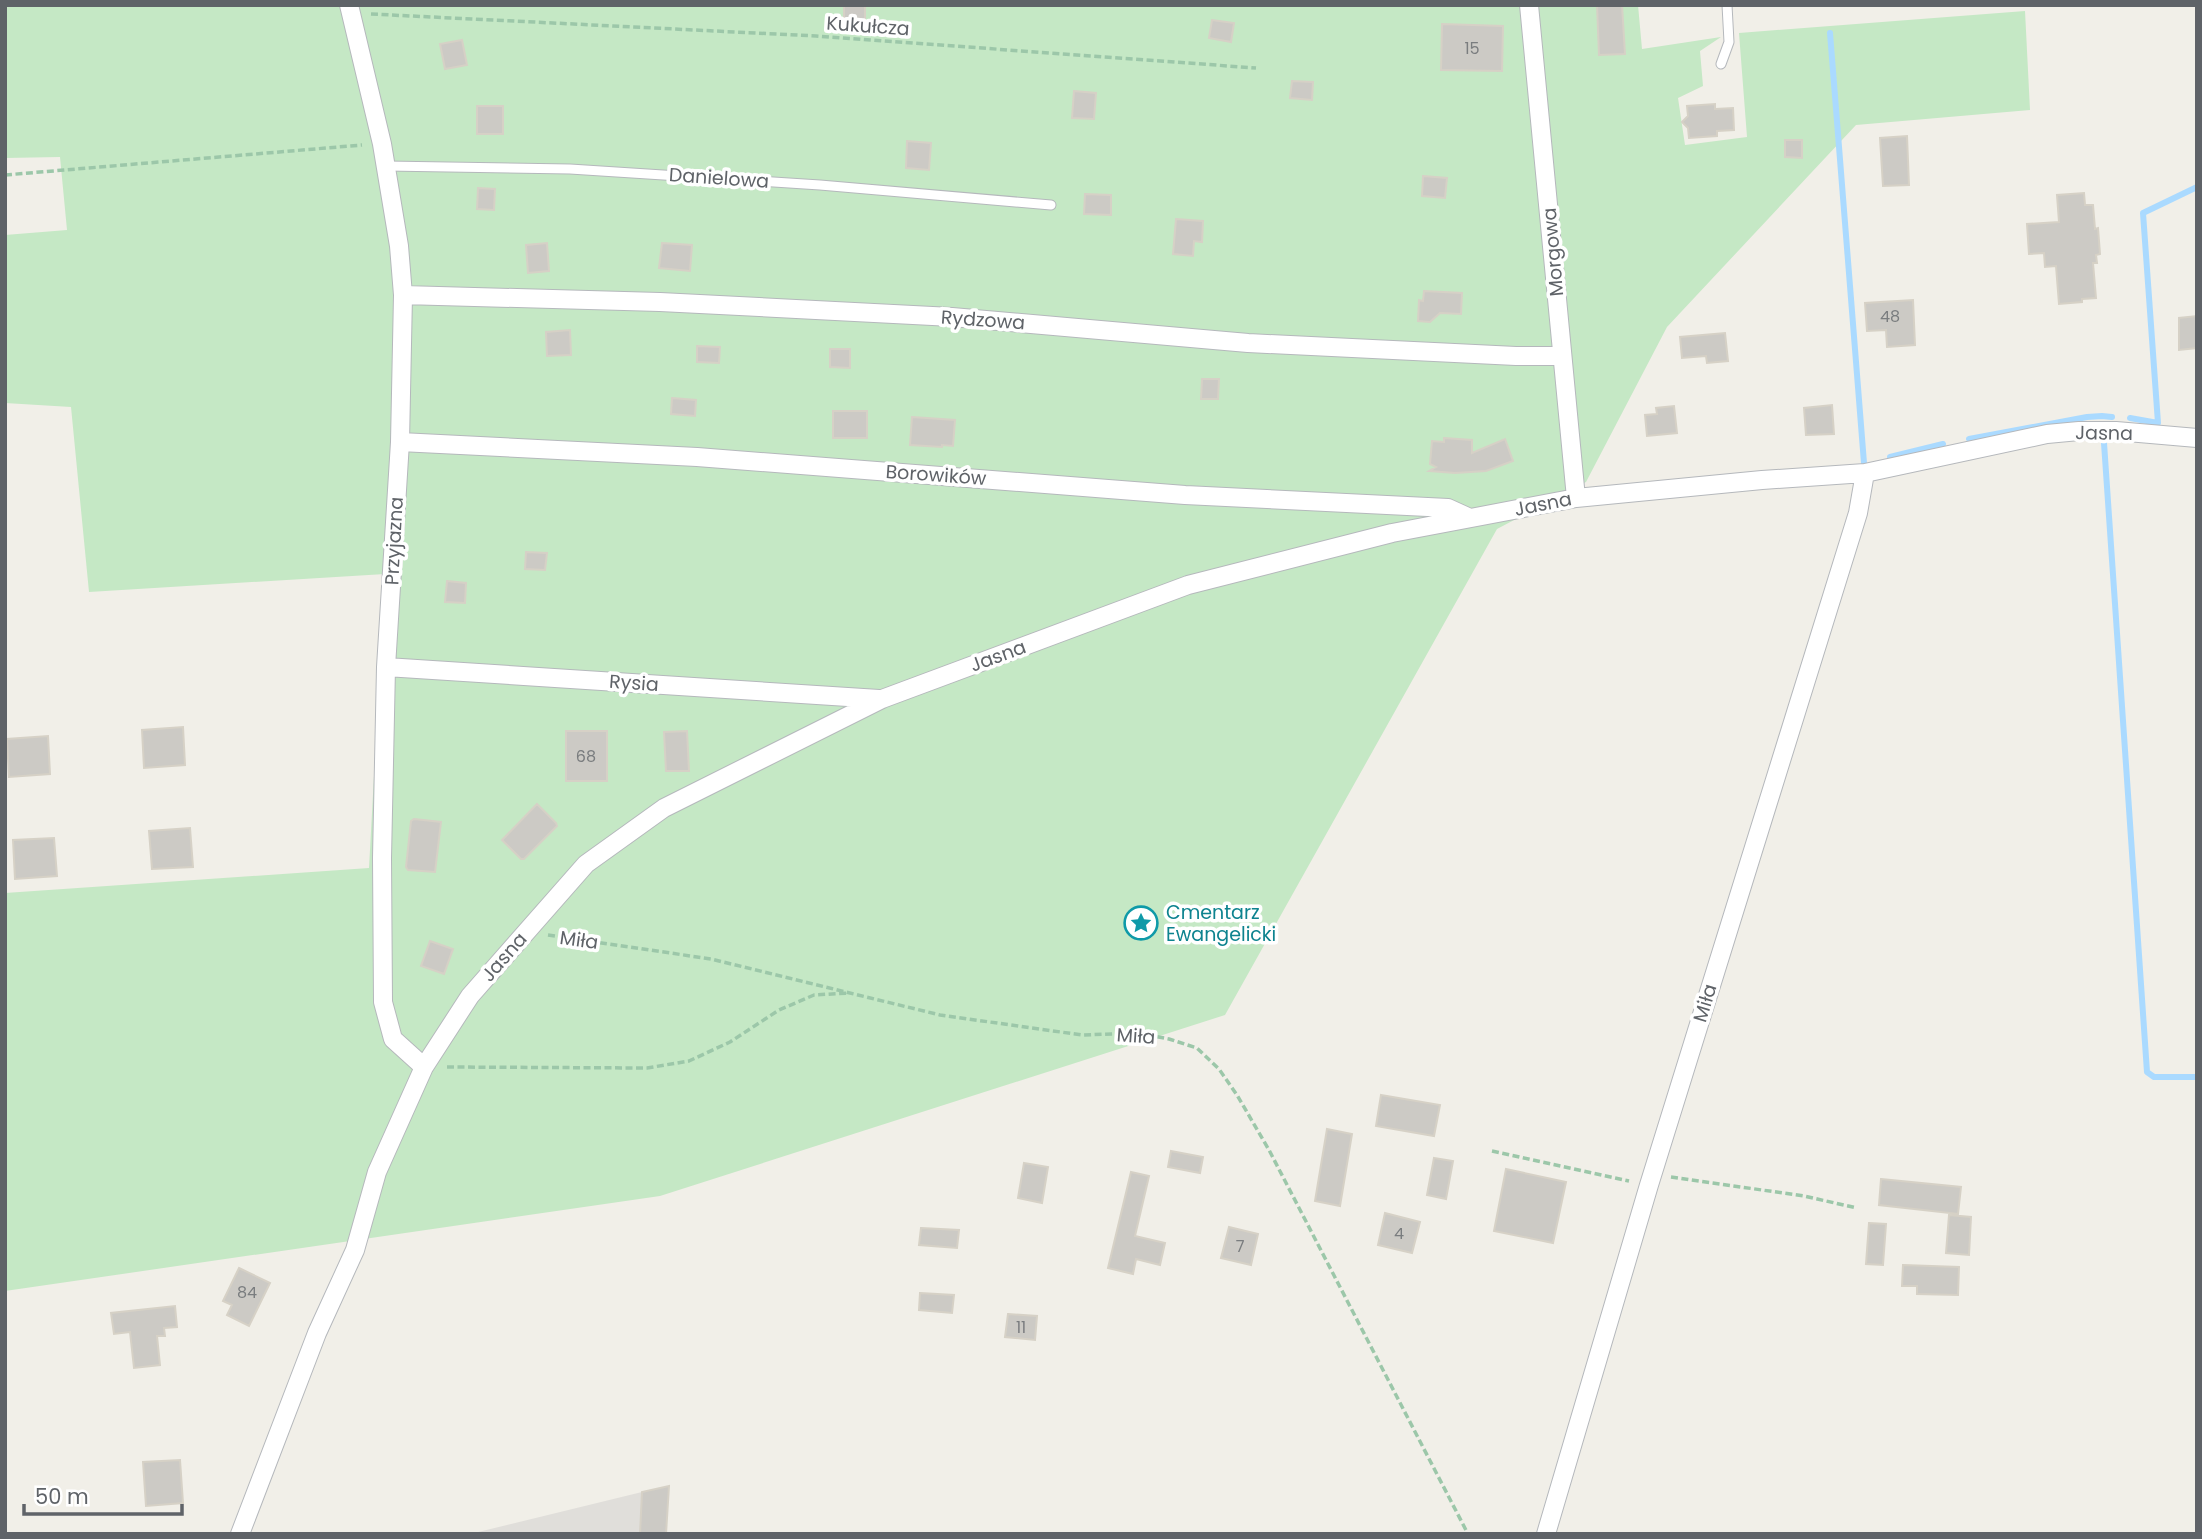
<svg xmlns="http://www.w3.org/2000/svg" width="2202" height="1539" font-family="Poppins,sans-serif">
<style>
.industrial{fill:#e0deda}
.green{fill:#c5e8c5}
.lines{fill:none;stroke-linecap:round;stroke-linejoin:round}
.stream{stroke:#aadaff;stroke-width:6}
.building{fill:#cccac5;stroke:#d6d1c6;stroke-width:2}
.lane-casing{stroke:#b5b8bc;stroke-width:11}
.street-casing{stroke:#b5b8bc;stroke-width:20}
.path{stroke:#9cc7a9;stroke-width:3.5;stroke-dasharray:7 3.5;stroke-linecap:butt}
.lane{stroke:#fff;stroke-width:9}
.street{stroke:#fff;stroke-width:18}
.labels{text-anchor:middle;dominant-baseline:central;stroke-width:7;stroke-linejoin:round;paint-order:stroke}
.number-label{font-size:16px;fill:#7a7d7f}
.street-label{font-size:19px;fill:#5f6368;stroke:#fff}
.culture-label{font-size:19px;fill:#0d838f;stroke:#fff;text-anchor:start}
</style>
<rect width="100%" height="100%" fill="#f1efe8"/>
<path class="industrial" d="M669,1486L666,1534H470L642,1492Z"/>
<path class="green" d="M5,5H1638L1642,49L1721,37L1700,51L1703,86L1678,98L1685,145L1747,137L1739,33L2025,11L2030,110L1856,125L1667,327L1586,482L1497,529L1225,1015L660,1196L5,1291V893L369,868L385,574L89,592L71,407L5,403V235L67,230L60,157L5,158Z"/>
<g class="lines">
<path class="stream" d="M1830,33L1864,463
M2130,418L2158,423L2143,213L2197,187
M1969,439L2087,417L2102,416L2112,417
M2104,443L2147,1072L2154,1077H2197
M1890,457L1943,444"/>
</g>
<path class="building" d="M844,5H865V25H844Z
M1597,5H1622L1625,54L1599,55Z
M1212,20L1234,23L1231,42L1209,38Z
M1442,24L1503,26L1502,71L1441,70Z
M462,40L467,65L445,69L440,44Z
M1292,81L1313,82L1312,100L1290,98Z
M1074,91L1096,93L1094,119L1072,118Z
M1715,104V109L1733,108L1734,130L1717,131V136L1689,138L1688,128L1682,122L1688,116L1687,106Z
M477,106H503V134H477Z
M1907,136L1909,185L1883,186L1880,138Z
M1785,140H1802V158L1785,157Z
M907,141L931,143L929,170L906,168Z
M1423,176L1447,178L1445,198L1422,196Z
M478,188L495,189L494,210L477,209Z
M2084,193L2085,205H2093L2095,229L2098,228L2100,254L2096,255L2097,263H2093L2096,298L2082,299V302L2059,304L2056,266L2045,267L2044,253L2029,254L2027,224L2059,222L2057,195Z
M1085,194L1111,195V215L1084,214Z
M1176,219L1203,221L1202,242L1194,241L1193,256L1173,254Z
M547,243L549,271L528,273L526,245Z
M662,243L692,245L690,271L659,268Z
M1424,291L1462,293L1461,314L1440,313L1430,322L1418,321L1419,300L1423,301Z
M1913,300L1915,345L1887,347L1886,330L1867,331L1865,303Z
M2197,316V348L2179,350V318Z
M570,330L571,355L547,356L546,332Z
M1725,333L1728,361L1707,363L1706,356L1682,358L1680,337Z
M697,346L720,347L719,363L697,362Z
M830,349H850V368L830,367Z
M1202,379H1219L1218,399H1201Z
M672,398L696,400L695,416L671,414Z
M1832,405L1834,434L1806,435L1804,408Z
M1674,406L1677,433L1647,436L1645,415L1657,414L1656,408Z
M833,411H867V438H833Z
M912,417L955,420L953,446L942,445V447L910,445Z
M1444,438L1472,440V453L1505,439L1513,461L1486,471L1455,473L1429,471L1436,467L1430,464L1432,441L1444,442Z
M526,552L547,553L545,570L525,569Z
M447,581L466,583L465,603L445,602Z
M183,727L185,765L144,768L142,730Z
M566,731H607V781H566Z
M687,731L689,771H666L664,732Z
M48,736L50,774L9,777L7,739Z
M537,804L556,823L557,826L524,859H521L502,840Z
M414,819L441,822L435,872L408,870L406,867L411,821Z
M190,828L193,867L152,869L149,831Z
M54,838L57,876L15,879L13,840Z
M430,941L453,949L444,974L421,966Z
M1381,1095L1440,1105L1434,1136L1376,1126Z
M1327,1129L1352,1134L1340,1206L1315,1201Z
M1171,1151L1203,1157L1200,1173L1168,1167Z
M1434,1158L1453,1161L1446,1199L1427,1195Z
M1024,1163L1048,1167L1042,1203L1018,1198Z
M1506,1169L1566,1182L1553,1243L1494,1231Z
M1131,1172L1149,1176L1135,1236L1165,1243L1160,1265L1136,1259L1133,1274L1108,1268Z
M1881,1179L1961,1187L1958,1214L1879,1205Z
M1385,1213L1420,1222L1412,1253L1378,1245Z
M1949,1215L1971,1217L1969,1255L1946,1253Z
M1869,1223L1886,1224L1883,1265L1866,1264Z
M1229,1227L1258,1234L1251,1265L1221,1258Z
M921,1228L959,1230L957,1248L919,1245Z
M1903,1265L1959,1267L1958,1295L1917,1294V1286H1902Z
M239,1268L270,1283L249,1326L227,1315L232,1305L223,1301Z
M920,1293L954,1295L952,1313L919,1310Z
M175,1306L177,1327L164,1328L165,1336H157L160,1365L134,1368L130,1332L114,1334L111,1313Z
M1008,1314L1037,1316L1035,1340L1005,1337Z
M180,1460L183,1503L146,1506L143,1462Z
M669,1486L666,1534H640L642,1492Z"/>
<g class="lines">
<defs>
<path id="lane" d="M1721,64L1729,42L1727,5
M386,166L570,169L820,185L1051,205"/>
<path id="street" d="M349,5L382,144L399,246L403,295L400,442L386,667L382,858L383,1002L393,1039L424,1067
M1529,5L1576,498
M403,295L660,302L952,317L1248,343L1516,356H1562
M400,442L697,457L1185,495L1448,508L1470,518
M386,667L879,699
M240,1534L317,1333L355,1250L377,1172L424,1067L470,996L586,864L664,808L882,699L1188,585L1392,533L1576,498L1762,480L1865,473L2047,434L2079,431H2116L2197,438
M1546,1534L1649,1185L1858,513L1865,473"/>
</defs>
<use href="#lane" class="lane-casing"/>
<use href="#street" class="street-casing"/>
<path class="path" d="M371,14L816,36L1256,68
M5,175L362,145
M548,935L711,959L940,1015L1082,1035L1137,1033L1169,1039L1197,1048L1219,1069L1237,1095L1269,1150L1468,1534
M447,1067L647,1068L689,1061L730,1042L779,1010L814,995L849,993
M1492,1151L1629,1181
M1671,1177L1804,1196L1857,1208"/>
<use href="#lane" class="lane"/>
<use href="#street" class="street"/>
</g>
<defs>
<symbol id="sight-ring" viewBox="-11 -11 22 22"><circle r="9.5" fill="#fff" stroke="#0f9aa8" stroke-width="1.5"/><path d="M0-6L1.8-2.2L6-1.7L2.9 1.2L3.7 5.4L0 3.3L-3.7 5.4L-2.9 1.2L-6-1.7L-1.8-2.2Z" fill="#0f9aa8"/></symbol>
</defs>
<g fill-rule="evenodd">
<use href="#sight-ring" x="1122" y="904" width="38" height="38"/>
</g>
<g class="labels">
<g class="number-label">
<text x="1472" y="48">15</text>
<text x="1890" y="316">48</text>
<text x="586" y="756">68</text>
<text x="1399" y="1233">4</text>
<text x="1240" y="1246">7</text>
<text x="247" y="1292">84</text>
<text x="1021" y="1327">11</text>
</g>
<g class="street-label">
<text transform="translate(868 26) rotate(4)">Kukułcza</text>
<text transform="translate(719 178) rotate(4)">Danielowa</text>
<text transform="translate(1553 252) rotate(-95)">Morgowa</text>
<text transform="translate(983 320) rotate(4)">Rydzowa</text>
<text transform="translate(2104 433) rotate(1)">Jasna</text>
<text transform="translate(936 475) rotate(4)">Borowików</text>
<text transform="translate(1543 504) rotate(-11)">Jasna</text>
<text transform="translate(394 541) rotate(-87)">Przyjazna</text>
<text transform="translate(998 656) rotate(-20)">Jasna</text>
<text transform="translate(634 683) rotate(4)">Rysia</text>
<text transform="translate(579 940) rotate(8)">Miła</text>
<text transform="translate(504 957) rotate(-49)">Jasna</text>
<text transform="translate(1705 1003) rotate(-73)">Miła</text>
<text transform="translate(1136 1036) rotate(4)">Miła</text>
</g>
<g class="culture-label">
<text x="1166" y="912">Cmentarz<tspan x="1166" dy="22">Ewangelicki</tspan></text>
</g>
</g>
<rect width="2202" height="1539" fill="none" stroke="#5f6368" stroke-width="14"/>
<path d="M24 1504v10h158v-10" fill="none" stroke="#5f6368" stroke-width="3.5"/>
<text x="35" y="1504" font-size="21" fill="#5f6368" stroke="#ffffff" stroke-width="5" paint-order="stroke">50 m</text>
</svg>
